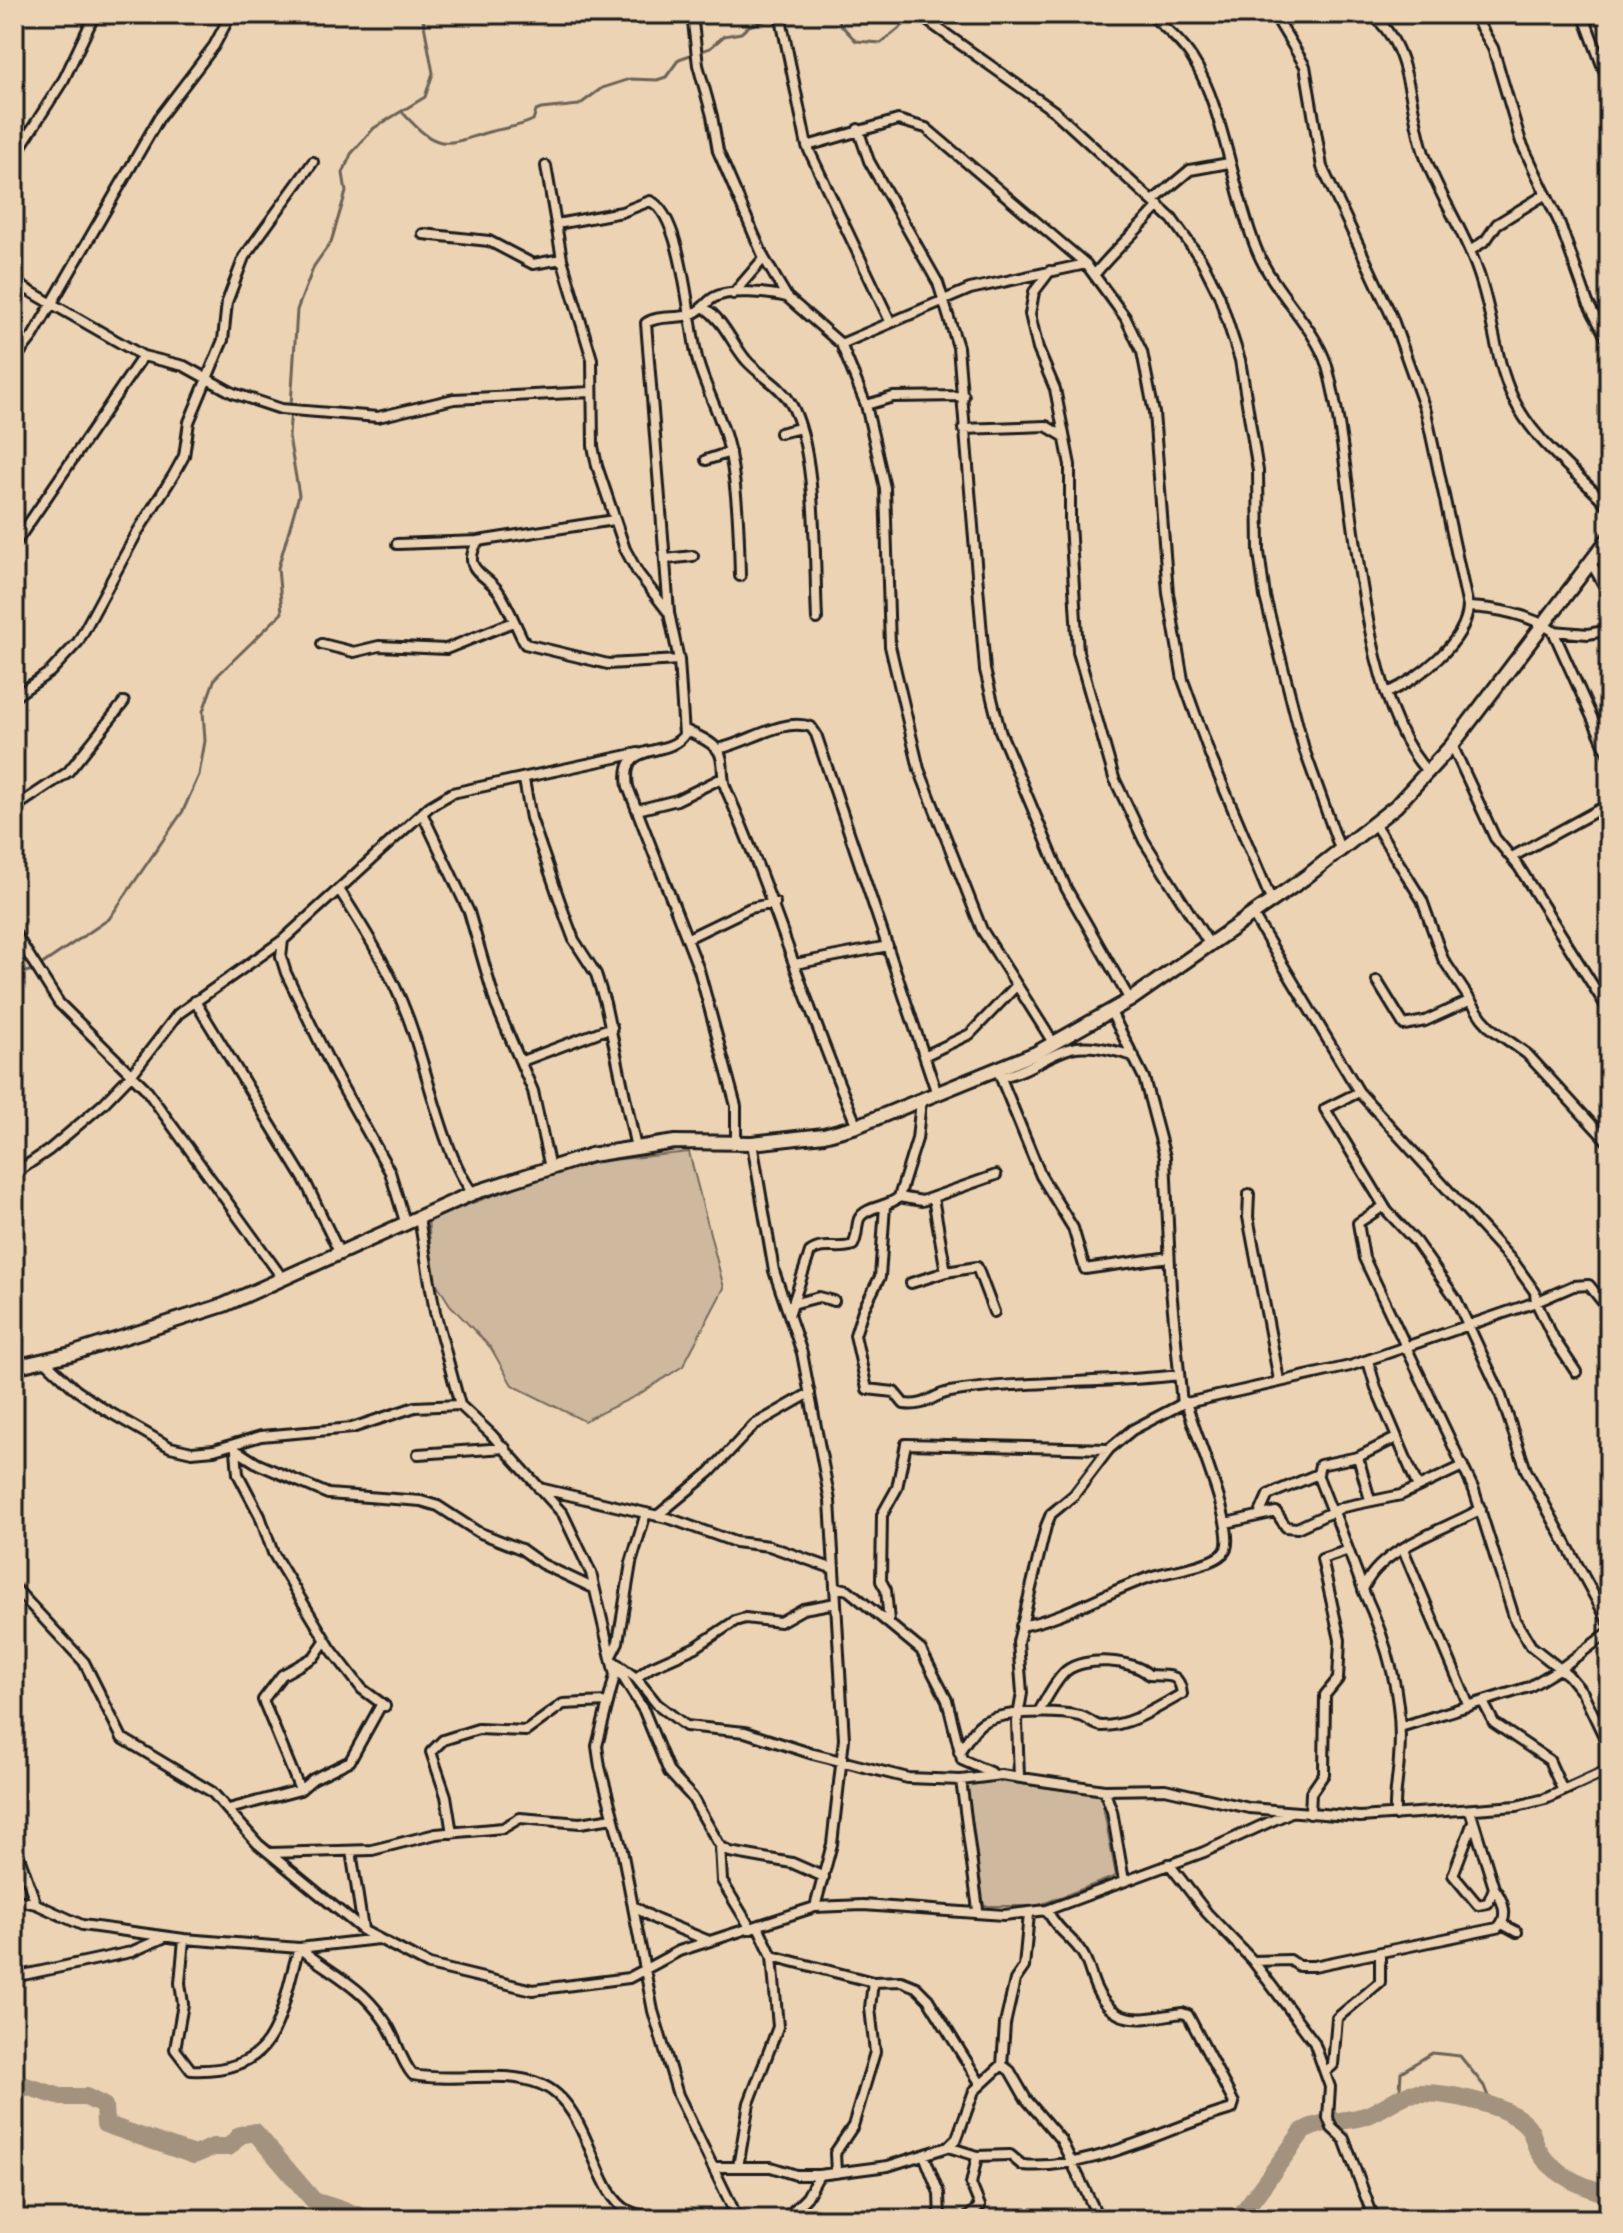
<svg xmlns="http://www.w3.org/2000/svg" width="1623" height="2233" font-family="Delius,sans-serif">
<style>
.green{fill:#ceb89e;stroke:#756a5d;stroke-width:2}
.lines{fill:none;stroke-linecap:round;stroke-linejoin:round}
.stream{stroke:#6c6357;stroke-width:3}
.river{stroke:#a2927e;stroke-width:18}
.street-casing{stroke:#1c1c1c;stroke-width:14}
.secondary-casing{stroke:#1c1c1c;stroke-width:18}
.street{stroke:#ecd3b4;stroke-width:8}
.secondary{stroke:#ecd3b4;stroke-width:12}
</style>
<rect width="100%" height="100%" fill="#ecd3b4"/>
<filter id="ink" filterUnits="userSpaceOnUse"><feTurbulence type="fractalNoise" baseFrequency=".0125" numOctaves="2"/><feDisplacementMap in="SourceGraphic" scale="16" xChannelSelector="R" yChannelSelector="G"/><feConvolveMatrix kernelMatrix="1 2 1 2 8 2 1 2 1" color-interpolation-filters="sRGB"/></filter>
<g filter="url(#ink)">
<path class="green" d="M689,1152L724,1288L683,1366L638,1395L584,1421L512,1385L491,1348L450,1305L433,1278L428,1219L583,1163Z
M991,1780L1101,1795L1116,1876L1037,1906H984L967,1785Z"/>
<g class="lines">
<path class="stream" d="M837,14L840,24L856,41L881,43L917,14
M403,113C436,149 442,147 485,133C502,128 517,128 533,120L536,111L541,109L579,105L602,88L630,79L657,80L666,77L679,59L710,48L724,36L741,33L749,26L779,16
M14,976L35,969L109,919L183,811L199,775L205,741L203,711L215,678L282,613L278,568L299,495L289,437L297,310L314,266L331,242L346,192L343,173L351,154L374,128L425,97L433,73L422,14
M1348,2118L1400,2090L1401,2072L1432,2053L1460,2056L1484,2086L1492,2107"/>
<path class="river" d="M14,2077L16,2083L61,2097H86L104,2106L105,2124L194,2155L213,2147H229L240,2135L255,2132L314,2201L370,2219
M1238,2219L1303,2131C1324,2119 1346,2123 1368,2115C1381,2110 1393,2100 1406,2095C1431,2087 1513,2105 1528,2127C1533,2133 1534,2143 1538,2150C1553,2175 1582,2187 1609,2194"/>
<defs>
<path id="street" d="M692,14L698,65L712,116L718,151L764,258L787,297L841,344L866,405L885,488L890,646L919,769L982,930L1054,1044
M780,14L807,146L890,321
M918,14L1054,111L1172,219L1202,261L1219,295L1240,360L1258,471L1259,552L1265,597L1304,749L1340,849
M1150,14C1165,28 1181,41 1192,58C1224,107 1233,195 1258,253C1275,293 1316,328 1327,366C1356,470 1355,699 1429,773
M1274,14L1305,66L1322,167L1392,317L1426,412L1468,607C1466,643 1418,679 1387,693
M1371,14C1414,47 1408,112 1426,159C1440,197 1464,231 1477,269C1493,311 1494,358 1513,398C1534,442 1577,472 1609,507
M1473,14L1493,48L1521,142L1560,224L1588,303L1609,343
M1583,14L1609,84
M858,129L869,161L938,283L958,347L985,670L1000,731L1066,888L1130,1000
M807,146L898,120L926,128L1086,264L1125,317L1142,352L1154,413L1168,593L1183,680L1210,755L1272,902
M14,157L64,79L95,14
M546,166L562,259L592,359L593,446L597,466L625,549L638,573L669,613L679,660L684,735C666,760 620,738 628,787L699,970L736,1106V1142
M1154,200L1190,170L1229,163
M557,224L622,212L650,201C683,214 689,329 698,362C707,393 724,421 730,454C738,495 739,534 740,576
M423,234L489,241L533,264L562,259
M1470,251L1486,240L1497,224L1546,194
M1050,271L1034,292L1030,314L1038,349L1055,389L1070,465V523L1078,652L1114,778L1144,841L1210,945
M1095,274C1115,249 1138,230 1159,206
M14,282L143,356L184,366L233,393L281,409L378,417L454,399L591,392
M733,294L764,258
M705,308C724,321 731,342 746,360C760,376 779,384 790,402C818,448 814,563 817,619
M841,344L970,289L1086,264
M14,360L33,336L159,118L214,46L231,14
M866,405L893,397L964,396
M963,429L1046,426L1063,436
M780,433L800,428
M706,460L730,452
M478,541C460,571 486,573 499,592C509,607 516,627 525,644L608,664L679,660
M397,544L478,541L614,520
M14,545L143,356
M666,559L693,556
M1590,561L1609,594
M1468,607C1496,608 1531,615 1553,631L1609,755
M669,612L646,323C658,315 675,319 689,315C701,312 704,304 713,298C728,288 771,293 787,297
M1553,631L1588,634L1609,630
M322,644L354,652L379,646L446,649L513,622
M14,697L50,672L78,642L138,531L173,476L184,456L189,422L223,340L227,302L244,257L313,162
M685,730C696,735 709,740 717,749C726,759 720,776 726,789C776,901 808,1015 857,1126
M1452,745L1495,838L1519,867L1609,1011
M717,749C747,744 781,717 811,727L816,734L937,1094
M524,780L531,818L565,916L574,940L596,974L605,1003L636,1148
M14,808L68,772L124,702
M637,810L677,800L722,778
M422,813L469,912L496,1005L533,1091L550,1168
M1374,823L1422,900L1443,959L1482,1018L1492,1029L1527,1054L1609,1143
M1512,857L1609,804
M340,891C365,930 391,972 407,1015C426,1063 443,1156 473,1193
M14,932L59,1003L145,1088L283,1279
M688,938L750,908L775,903
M795,964L888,946
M1377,981L1404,1025L1425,1021L1469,1001
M195,1001L305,1181L340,1254
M1111,1012L1144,1078L1165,1157L1171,1289L1182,1404
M926,1055L970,1034L1016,986
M522,1061L612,1027
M998,1071L1041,1176L1073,1228L1085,1269L1169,1257
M1001,1077C1027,1072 1047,1055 1071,1048C1090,1043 1115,1051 1134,1056
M1359,1092L1325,1109L1387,1211L1416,1242L1456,1299L1500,1393L1526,1470L1609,1623
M752,1143L774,1271L802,1353L830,1501L844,1739L832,1844L815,1907
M14,1174L49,1150L103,1104L132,1074L178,1014L283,940
M1249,1194L1248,1217L1279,1380
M899,1197L922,1201L996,1175
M885,1206L880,1277L863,1310L855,1335L867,1389L894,1392L904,1404C928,1407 931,1395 950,1392C1025,1380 1103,1384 1179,1375
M1384,1206L1358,1223L1364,1258L1474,1490L1515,1620L1531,1646L1568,1675L1583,1693L1609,1747
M419,1218L435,1312L460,1405
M406,1225L390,1172L335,1074L286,973L281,957L283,940L430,806L452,793L638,753
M946,1272L977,1267L994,1312
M911,1283L946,1272L933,1198
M792,1304L819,1297L834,1301
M789,1315L810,1252C824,1242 838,1251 853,1245C858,1236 856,1227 859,1219C865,1206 890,1207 899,1197L917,1139L921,1101
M44,1360L76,1390L104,1409L170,1447L192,1452L214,1450L261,1436L352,1428L415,1407L460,1405L491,1434L563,1514L591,1573L615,1675L597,1746L600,1767L622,1850L653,2011L678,2095L738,2219
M1368,1361L1376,1388L1418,1487
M1576,1372L1554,1339L1536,1302L1573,1286L1589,1285L1609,1310
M236,1450L258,1464L328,1494L421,1501L438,1506L478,1532L521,1549L542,1564L593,1588
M236,1450L238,1474L260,1516L273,1553L331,1649L362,1689L385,1706
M418,1454L505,1448
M1358,1457L1370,1500
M1317,1474L1332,1512
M539,1488L671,1519L735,1542L769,1546L834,1569
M1334,1512L1363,1589
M1260,1513L1268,1495L1318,1474L1320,1465L1358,1457L1396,1438
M657,1516L710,1472L754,1425L810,1393
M1226,1523L1276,1512L1286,1527L1297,1528L1343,1507L1401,1495L1463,1466
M1403,1549L1469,1706
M14,1587L84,1662L122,1738L212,1792L258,1844L364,1931L429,1965L533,1990L629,1978L679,1951L815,1907L863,1905L1004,1915L1047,1910L1204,1852L1289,1813
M836,1587L848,1590L921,1650L947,1700L962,1760L992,1773
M889,1621L886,1590L881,1581L882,1515L897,1488L906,1444L1109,1449
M1021,1626C1068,1617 1107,1591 1153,1576C1169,1571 1220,1565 1226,1549C1235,1525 1194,1432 1186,1402
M612,1654L618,1642L631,1563L646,1513
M613,1661L636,1678L657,1704L686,1726L745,1732L813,1754L908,1778L961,1780L1001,1775L1104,1790L1165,1789L1249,1808L1360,1817L1517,1806L1545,1799L1609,1770
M616,1666L644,1711L669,1772L692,1797L720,1846L730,1852L792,1863L824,1877
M636,1678L651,1667L696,1647L735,1621L745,1618L780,1622L803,1609L836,1603
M1483,1702L1494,1723L1549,1760L1563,1791
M1400,1727L1529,1687L1561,1668L1609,1632
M959,1752C966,1743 972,1730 982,1723C1002,1710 1058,1711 1080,1716C1089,1718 1093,1726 1102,1726C1131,1726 1158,1707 1182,1694C1179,1670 1167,1677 1149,1675C1133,1659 1084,1656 1066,1671C1054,1682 1046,1700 1038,1713
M1019,1777L1017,1722L1022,1693L1018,1642L1046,1526L1051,1514L1074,1495L1109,1449L1132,1430L1182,1404L1350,1366L1536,1302L1535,1292L1515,1264L1359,1092L1253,915
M961,1780L978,1910
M300,1790L263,1700L282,1675L314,1657L325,1641
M1104,1790L1112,1811L1124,1881
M229,1809L300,1790L313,1779L350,1761L381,1705
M1310,1814L1311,1793L1324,1774L1325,1695L1338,1679L1340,1640L1322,1559L1346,1551
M1395,1815C1394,1795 1398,1779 1399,1759C1404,1699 1388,1644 1363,1590C1378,1548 1445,1530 1481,1509
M1473,1822L1453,1875L1478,1905L1488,1903L1494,1888
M452,1833L446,1796L431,1752L443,1740L478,1729L526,1731L563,1704L607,1702
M14,1842L36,1904
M720,1846L722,1881L751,1929
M351,1851L363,1929
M270,1853L372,1850L436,1834L503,1828L520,1818L580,1823L613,1818
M1169,1864L1207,1913L1253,1961L1314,2042L1330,2087L1328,2118L1332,2128L1344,2139L1374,2219
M14,1899L36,1904L82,1925L184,1939L299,1948L378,1939
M633,1906L655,1919L709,1941
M1502,1924L1517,1932
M184,1939L180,1983L183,2004L175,2049L191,2070C282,2074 278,2015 299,1948C332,1974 359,1984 384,2020C397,2037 399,2059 413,2075C453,2083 502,2069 540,2084C591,2104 592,2193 629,2211C653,2223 709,2216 738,2216
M772,1956L873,1982L901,1981L916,1987L928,1999L980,2083
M1253,1961L1290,1960L1299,1966H1314L1497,1928C1510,1918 1503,1900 1494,1888L1470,1810
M14,1977L131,1952L163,1938
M1002,2065L1010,2071L1026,2099L1061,2140L1099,2219
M1325,2072L1333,2065L1337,2018L1380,1982V1953
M948,2147L957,2138L974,2091L1002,2065L1005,2024L1015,1980L1024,1967L1029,1914
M924,2155L939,2193L940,2219
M715,2167H771L796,2175H819L888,2166L948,2147L977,2156L1010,2155L1022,2165C1096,2171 1163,2128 1232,2109L1234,2103L1188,2015L1182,2013C1146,2018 1115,2030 1096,1988C1091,1978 1089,1963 1082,1953C1071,1936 1058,1932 1047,1910
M738,2167L749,2103L778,2027L772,1956L758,1926
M836,2173L835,2153L853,2126L875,2052L870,2008L873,1982
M785,2219L807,2197L819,2175
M966,2219L980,2206L971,2184L977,2156"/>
<path id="secondary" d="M14,1367L71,1354L224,1305L473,1193L591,1155L675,1142L752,1143L824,1135L857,1126L1036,1053L1130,1000L1306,877L1396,806L1452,745L1609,538"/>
</defs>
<use href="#street" class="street-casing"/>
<use href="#secondary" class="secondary-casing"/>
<use href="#street" class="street"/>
<use href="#secondary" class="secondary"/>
</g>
</g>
<rect width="1623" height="2233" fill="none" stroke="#ecd3b4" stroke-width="48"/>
<rect x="24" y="24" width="1575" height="2185" fill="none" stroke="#1c1c1c" stroke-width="3" filter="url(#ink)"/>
</svg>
